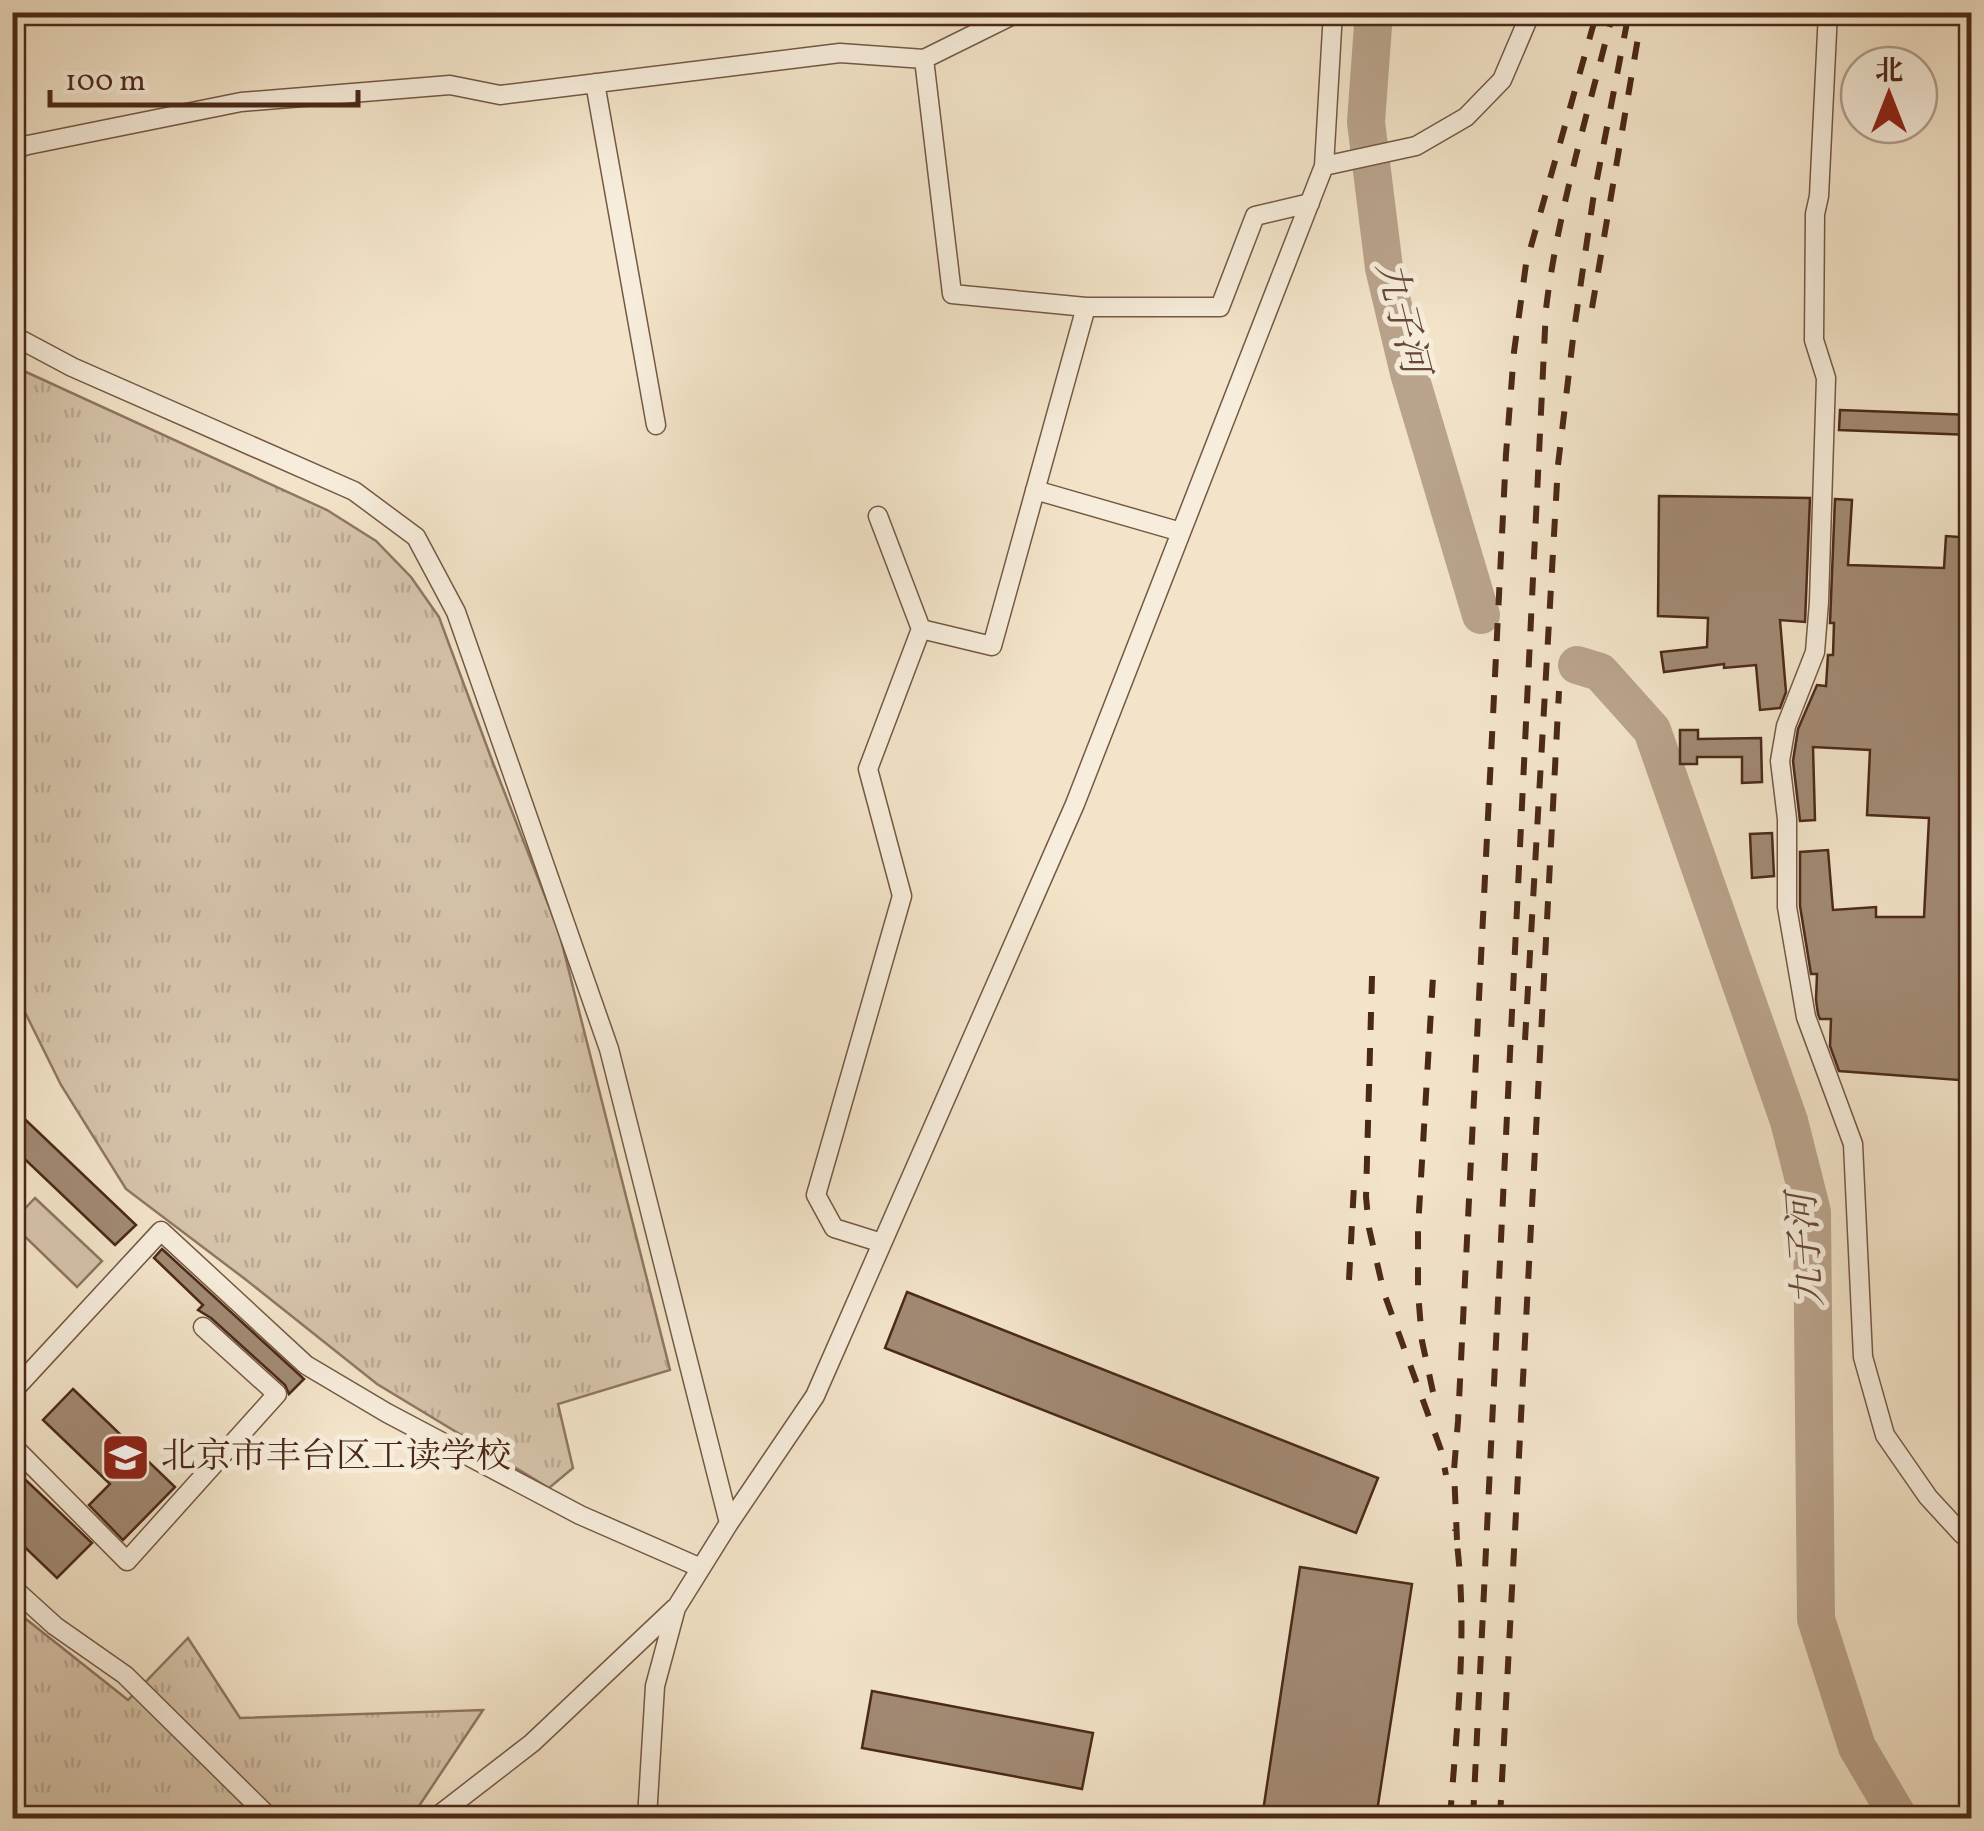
<svg xmlns="http://www.w3.org/2000/svg" width="1984" height="1831" font-family="Vollkorn,'Noto Serif SC',serif">
<style>
.grass{fill:url(#grass-tufts);stroke:#907662;stroke-width:2.5}
.green{fill:#d6c4ab;stroke:#907662;stroke-width:2.5}
.lines{fill:none;stroke-linecap:round;stroke-linejoin:round}
.river{stroke:#baa48d;stroke-width:38}
.building{fill:#a28a74;stroke:#4b2918;stroke-width:2.5}
.street-casing{stroke:#755844;stroke-width:21}
.street{stroke:#f7eddc;stroke-width:18}
.rail{stroke:#4b2918;stroke-width:6;stroke-dasharray:18 18;stroke-linecap:butt}
.labels{text-anchor:middle;dominant-baseline:central;stroke-width:10;stroke-linejoin:round;paint-order:stroke}
.poi-label{font-size:35px;fill:#4b2918;stroke:#f7eddc;text-anchor:start}
.water-label{font-size:38px;font-style:italic;fill:#674835;stroke:#f7eddc}
</style>
<defs>
<pattern id="grass-tufts" width="24" height="20" patternUnits="userSpaceOnUse" patternTransform="scale(2.5)"><rect width="24" height="20" fill="#d6c4ab"/><path d="M3 7l-1-3M5 7V3M7 7l1-3M15 17l-1-3M17 17v-4M19 17l1-3" fill="none" stroke="#b9a892"/></pattern>
</defs>
<rect width="100%" height="100%" fill="#f3e4c9"/>
<filter id="stains"><feTurbulence type="fractalNoise" baseFrequency=".002" numOctaves="4"/><feColorMatrix values="0 0 0 0 .2 0 0 0 0 .09 0 0 0 0 .02 0 0 0 .5 -.17"/></filter>
<radialGradient id="worn" r=".72"><stop offset=".6" stop-color="#630" stop-opacity="0"/><stop offset="1" stop-color="#630" stop-opacity=".3"/></radialGradient>
<path class="grass" d="M13,366L327,510L376,541L411,577L439,617L493,763L559,932L670,1370L558,1404L573,1468L549,1488L377,1384L245,1279L126,1189L61,1085L13,988Z
M12,1608L128,1700L188,1638L240,1718L483,1710L411,1818H13Z"/>
<path class="green" d="M35,1198L102,1261L77,1287L13,1225V1221Z"/>
<g class="lines">
<path class="river" d="M1374,12L1366,122L1384,268L1409,373L1481,615
M1577,665L1600,672L1652,730L1789,1121L1812,1212L1816,1619L1857,1747L1899,1818"/>
</g>
<path class="building" d="M1840,410L1972,415V435L1839,430Z
M1659,496L1810,498L1805,622L1780,620L1786,692L1780,708L1760,710L1756,665L1724,668V664L1664,672L1661,652L1707,647L1708,618L1658,616Z
M1835,499L1852,500L1848,565L1944,568L1946,536L1972,538V983L1968,1033L1972,1034V1081L1839,1071L1830,1046L1831,1019H1820L1818,1014L1816,1000L1817,974H1811L1800,906V852L1828,850L1833,910L1876,907V917H1924L1929,818L1867,815L1870,750L1813,747L1815,820L1800,821L1793,761L1798,729L1817,685L1826,686L1828,655H1833L1834,623H1830Z
M1680,730H1698V739L1761,738L1762,782L1742,783V757H1697V764H1680Z
M1772,833L1774,876L1752,878L1750,834Z
M12,1107L136,1225L115,1245L12,1147Z
M162,1249L304,1379L289,1394L285,1385L211,1318L198,1310L203,1305L154,1258Z
M907,1292L1378,1478L1356,1533L885,1348Z
M73,1389L175,1487L123,1540L89,1505L110,1484L43,1420Z
M12,1467L92,1543L57,1578L12,1535Z
M1300,1567L1412,1584L1376,1818H1262Z
M872,1691L1093,1733L1082,1789L862,1748Z"/>
<g class="lines">
<defs>
<path id="street" d="M1828,12L1819,196L1815,214L1814,340L1826,378L1819,602L1815,652L1786,726L1780,761L1787,819V907L1806,1017L1853,1144L1863,1357L1885,1435L1928,1497L1963,1535L1972,1537
M924,59L952,294L1086,307H1220L1255,216L1310,203
M595,83L656,425
M12,150L28,145L241,102L450,85L500,95L840,53L924,59L1019,12
M1324,166L1416,146L1466,117L1502,80L1531,12
M12,335L72,367L354,491L416,537L456,612L609,1049L729,1523
M1035,490L1181,532
M878,516L921,629L992,646L1086,307
M882,1243L834,1228L816,1195L902,896L868,769L921,629
M12,1392L161,1231L306,1365L387,1413L580,1515L701,1568
M12,1445L127,1561L277,1394L203,1327
M12,1587L55,1626L125,1675L270,1818
M435,1818L532,1743L675,1608
M647,1818L655,1686L676,1608L729,1523L815,1396L1075,804L1324,166L1333,12"/>
</defs>
<use href="#street" class="street-casing"/>
<use href="#street" class="street"/>
<path class="rail" d="M1592,308L1639,32
M1372,976L1366,1197L1369,1228L1384,1293L1441,1450L1446,1475
M1525,1040L1558,465L1574,330L1593,200L1629,12
M1349,1280L1354,1185
M1433,1392L1422,1341L1418,1292V1228L1433,977
M1457,1540L1454,1470L1458,1421L1506,454L1514,352L1526,264L1597,12
M1450,1818C1457,1723 1469,1624 1455,1529
M1473,1818L1546,309C1558,209 1589,110 1613,12
M1500,1818L1559,691"/>
</g>
<defs>
<symbol id="school-square" viewBox="-11 -11 22 22"><rect x="-9" y="-9" width="18" height="18" rx="4" fill="#8f2418" stroke="#f7eddc"/><path d="M0-5L7-2L0 1L-7-2ZM-4 1L0 2.5L4 1V4Q0 6-4 4Z" fill="#fff"/></symbol>
</defs>
<g fill-rule="evenodd">
<use href="#school-square" x="98" y="1430" width="55" height="55"/>
</g>
<g class="labels">
<g class="poi-label">
<text x="161" y="1458">北京市丰台区工读学校</text>
</g>
<g class="water-label">
<text transform="translate(1400 318) rotate(76)">九子河</text>
<text transform="translate(1808 1250) rotate(-94)">九子河</text>
</g>
</g>
<rect width="1984" height="1831" fill="none" stroke="#f3e4c9" stroke-width="50"/>
<rect x="15" y="15" width="1954" height="1801" fill="none" stroke="#4b2918" stroke-width="5"/>
<rect x="25" y="25" width="1934" height="1781" fill="none" stroke="#4b2918" stroke-width="2.5"/>
<g transform="translate(1889 95)"><circle r="48" fill="#f7eddc" stroke="#b29f8e" stroke-width="2.5"/>
<path d="M0-8L18 38L0 25L-18 38Z" fill="#8f2418"/>
<text y="-15" font-size="28" font-weight="bold" text-anchor="middle" fill="#4b2918">北</text>
</g>
<path d="M50 90v15h308v-15" fill="none" stroke="#4b2918" stroke-width="5"/>
<text x="65" y="90" font-size="30" fill="#4b2918" stroke="#f7eddc" stroke-width="8" paint-order="stroke">100 m</text>
<rect width="100%" height="100%" filter="url(#stains)"/>
<rect width="100%" height="100%" fill="url(#worn)"/>
</svg>
